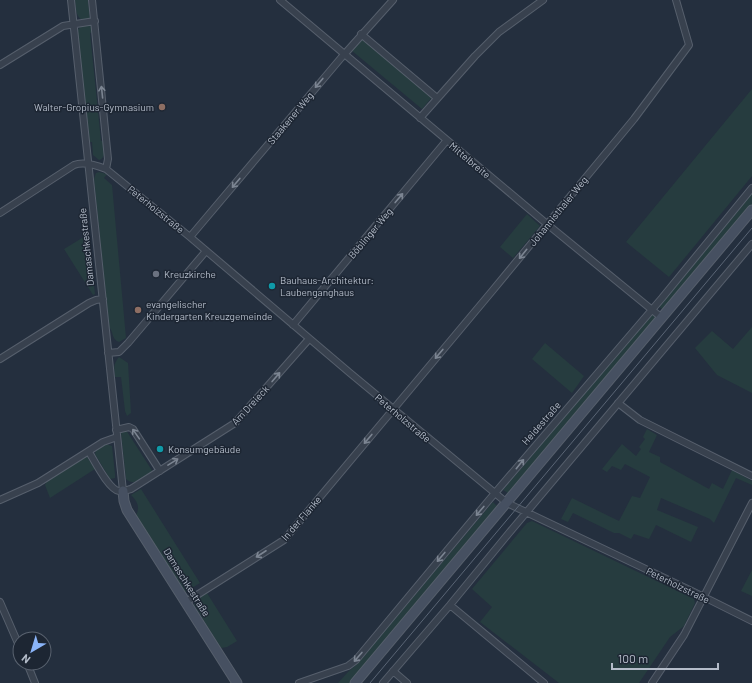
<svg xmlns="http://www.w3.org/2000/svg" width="752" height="683" font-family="Barlow,sans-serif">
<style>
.green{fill:#263c3f}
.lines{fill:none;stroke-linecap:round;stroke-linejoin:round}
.street-casing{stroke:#565f6c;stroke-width:8}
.secondary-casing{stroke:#565f6c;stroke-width:11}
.street{stroke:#38414e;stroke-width:6}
.secondary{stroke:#465061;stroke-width:9}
.tram{stroke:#5a6575;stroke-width:1}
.oneway{stroke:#7c8592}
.education-dot{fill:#8d6e63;stroke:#1d2633;stroke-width:1.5}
.worship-dot{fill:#6b7280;stroke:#1d2633;stroke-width:1.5}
.culture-dot{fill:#0f9aa8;stroke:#1d2633;stroke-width:1.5}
.labels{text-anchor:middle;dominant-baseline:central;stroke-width:3;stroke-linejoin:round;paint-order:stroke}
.poi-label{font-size:10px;fill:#b4bcc9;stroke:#1d2633;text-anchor:start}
.street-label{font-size:10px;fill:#b4bcc9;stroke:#1d2633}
</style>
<rect width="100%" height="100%" fill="#242f3e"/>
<path class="green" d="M75,0H88L90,19L82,20C75,15 76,8 75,0Z
M87,25L92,27L94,32L90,33L101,141H103C104,148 107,157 99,160L93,155L92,142H89L77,31L81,26Z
M362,38L432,97L422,109L351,50Z
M752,89V176L669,277L626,242Z
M99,172L107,174L104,178L112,185L126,338L119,342C111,339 114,332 109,327L94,179L96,173Z
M752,192V207L665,311L658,306Z
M527,214L540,226L513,258L500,247Z
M87,235L89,237L95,294L93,295L64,249Z
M652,313L659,319L508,493L503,490Z
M752,327V393L717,375L695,348L712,331L733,349Z
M545,343L584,376L572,393L532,359Z
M119,357L128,363L131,413L127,416L125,411L121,377H115C114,369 113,364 119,357Z
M647,429L657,435L649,452L660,457V462L709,489L712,483L723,489L732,470L752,481V485L736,478L714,523L710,519L661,498L657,510L698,527L691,542L656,525L649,539L634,534L631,539L619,533H614L573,513L568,522L561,519L572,498L619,521L632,496L640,498L650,477L625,464L621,470L612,466L607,472L602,469L622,444L636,456L641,449L639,447L645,439L643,437Z
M123,430H126L153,472C144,478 135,487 126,479L121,433Z
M106,444L112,446L115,474V478L110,479L95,454L96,450Z
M84,457H87L95,469L50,498L45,485L47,481Z
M141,489L200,583L185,592L136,516C140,507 138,502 131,495Z
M493,502L499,508L351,683H338L348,672L357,664Z
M532,521L694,599L695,603L684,626L670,637L639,683H559L480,622L492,607L472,589L527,523Z
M752,570V596L741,591Z
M207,593L237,641L227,647L221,648L194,605L196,600Z"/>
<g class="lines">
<defs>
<path id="street" d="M71,0L123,491
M92,0L108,159L106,169
M280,0L547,224L662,318
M361,34L437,98
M0,65L63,26L95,21
M420,118L475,56L499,32L543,0
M0,213L74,165C84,161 96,165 106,169L190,237L350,373L507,503L694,592L752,621
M190,237L341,58L393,0
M293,325L447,140
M108,353L119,352L128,343L206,251
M0,359L89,303L96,300L103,299
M618,403L640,420L752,476
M116,430L129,427L133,429L160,471
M89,452C94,460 109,490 119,491C123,492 127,490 131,489L235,423L309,339
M0,500L38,483L103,442L117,437
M0,602L20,648
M186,602L284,540L493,290L634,119L689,45L676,0
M450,605L544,683
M27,663L35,683
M393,671L407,683
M299,683L348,666L356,660L489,500L662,298L752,188
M383,683L450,605L509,533L752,244
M652,683L684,635L752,503"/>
<path id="secondary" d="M123,491L124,501L127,510L237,683
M355,683L752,210"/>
</defs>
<use href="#street" class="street-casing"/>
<use href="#secondary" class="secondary-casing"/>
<use href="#street" class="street"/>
<use href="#secondary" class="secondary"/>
<path class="tram" d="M370,683L752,228"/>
</g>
<defs><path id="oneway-shaft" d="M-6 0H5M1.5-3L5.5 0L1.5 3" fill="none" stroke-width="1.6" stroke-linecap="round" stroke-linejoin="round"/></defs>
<g class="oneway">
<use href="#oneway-shaft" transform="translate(319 83) rotate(130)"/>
<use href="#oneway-shaft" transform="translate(102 92) rotate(-96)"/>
<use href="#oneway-shaft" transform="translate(236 183) rotate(130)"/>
<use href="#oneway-shaft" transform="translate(399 198) rotate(-50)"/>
<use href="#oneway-shaft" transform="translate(523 254) rotate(129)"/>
<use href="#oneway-shaft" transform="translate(439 354) rotate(130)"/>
<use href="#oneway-shaft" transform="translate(276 377) rotate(-49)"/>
<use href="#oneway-shaft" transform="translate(136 434) rotate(-125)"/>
<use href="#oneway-shaft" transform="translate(368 439) rotate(130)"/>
<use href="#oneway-shaft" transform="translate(173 462) rotate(-32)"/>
<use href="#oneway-shaft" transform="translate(520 464) rotate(-51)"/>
<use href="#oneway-shaft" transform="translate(480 511) rotate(130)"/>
<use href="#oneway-shaft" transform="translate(261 554) rotate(147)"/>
<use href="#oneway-shaft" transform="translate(441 557) rotate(130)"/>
<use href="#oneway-shaft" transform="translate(358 657) rotate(131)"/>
</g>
<g class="education-dot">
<circle cx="162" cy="107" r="4"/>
<circle cx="138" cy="310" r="4"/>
</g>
<circle class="worship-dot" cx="156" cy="274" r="4"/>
<g class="culture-dot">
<circle cx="272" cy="286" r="4"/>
<circle cx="160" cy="449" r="4"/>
</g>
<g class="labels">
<g class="poi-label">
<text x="154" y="107" text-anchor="end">Walter-Gropius-Gymnasium</text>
<text x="164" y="274">Kreuzkirche</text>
<text x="280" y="280">Bauhaus-Architektur:<tspan x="280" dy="12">Laubenganghaus</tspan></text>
<text x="146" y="304">evangelischer<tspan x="146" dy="12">Kindergarten Kreuzgemeinde</tspan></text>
<text x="168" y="449">Konsumgebäude</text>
</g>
<g class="street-label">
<text transform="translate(290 118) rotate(-50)">Staakener Weg</text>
<text transform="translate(470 160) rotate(40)">Mittelbreite</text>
<text transform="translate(156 209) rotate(39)">Peterholzstraße</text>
<text transform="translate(558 211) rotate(-51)">Johannisthaler Weg</text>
<text transform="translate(370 233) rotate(-50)">Böblinger Weg</text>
<text transform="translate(86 247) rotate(-96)">Damaschkestraße</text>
<text transform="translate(250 405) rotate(-47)">Am Dreieck</text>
<text transform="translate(403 418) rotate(40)">Peterholzstraße</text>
<text transform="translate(541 423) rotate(-49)">Heidestraße</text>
<text transform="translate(301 518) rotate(-49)">In der Flanke</text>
<text transform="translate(187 582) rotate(58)">Damaschkestraße</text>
<text transform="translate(678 585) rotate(26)">Peterholzstraße</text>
</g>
</g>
<g transform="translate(32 651) rotate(218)"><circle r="19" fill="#1d2633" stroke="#59626f"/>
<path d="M0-3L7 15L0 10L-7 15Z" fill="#8ab4f8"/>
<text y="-6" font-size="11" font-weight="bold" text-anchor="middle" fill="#b4bcc9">N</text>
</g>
<path d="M612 663v6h106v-6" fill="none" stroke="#b4bcc9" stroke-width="2"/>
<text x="618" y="663" font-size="12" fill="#b4bcc9" stroke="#1d2633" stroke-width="3" paint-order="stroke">100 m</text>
</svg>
